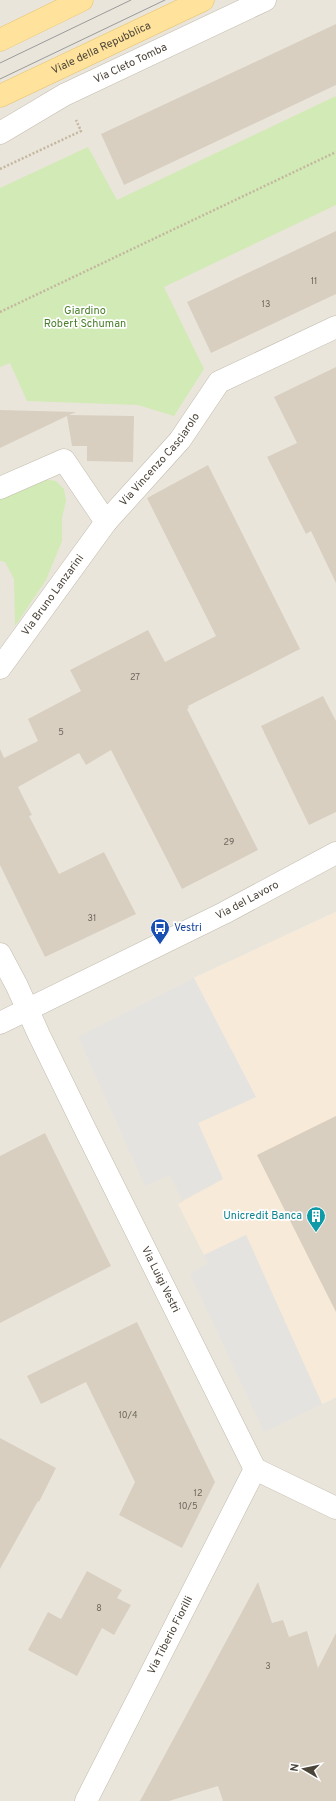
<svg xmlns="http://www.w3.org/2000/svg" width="336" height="1801" font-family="Overpass,sans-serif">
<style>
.residential{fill:#eae5da}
.commercial{fill:#f7ead8}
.green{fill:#d2eab5}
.parking{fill:#e5e3e0}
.building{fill:#d8cfc1}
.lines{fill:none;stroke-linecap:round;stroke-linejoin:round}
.minor-casing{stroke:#c2bbae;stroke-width:23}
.major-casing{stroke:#e6c16a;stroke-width:23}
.path{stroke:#c4b79f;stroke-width:2.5;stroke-dasharray:2 2;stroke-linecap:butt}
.minor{stroke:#fff;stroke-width:22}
.major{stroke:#ffe39c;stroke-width:22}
.tram{stroke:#9a9a9a;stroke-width:1}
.labels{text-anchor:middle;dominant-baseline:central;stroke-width:3.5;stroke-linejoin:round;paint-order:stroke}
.number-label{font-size:9px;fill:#6e675b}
.street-label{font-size:11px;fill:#4b4439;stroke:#fff}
.park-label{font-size:11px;fill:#4a7f2a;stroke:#fff}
.transit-label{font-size:11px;fill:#164399;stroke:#fff;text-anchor:start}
.culture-label{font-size:11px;fill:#0d838f;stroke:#fff;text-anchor:end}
</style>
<rect width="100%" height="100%" fill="#f6f3ec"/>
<path class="residential" d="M0,0H336V912L194,978L256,1097L322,1404L336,1397V1801H0Z"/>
<path class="commercial" d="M336,912V1397L322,1404L246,1235L204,1255L178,1204L223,1179L198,1123L256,1097L194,978Z"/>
<path class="green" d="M336,96V205L164,287L204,369L174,416L138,405L27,401L10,363L0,367V188L88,147L117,200Z
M41,479L56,481L64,489L66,501L62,518V541L46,580L15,626L14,579L5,562L0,561V498Z"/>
<path class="parking" d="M194,978L256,1097L198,1123L223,1179L182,1200L170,1175L145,1186L78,1037Z
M246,1235L322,1404L264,1432L190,1274L208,1263L204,1255Z"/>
<path class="building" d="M336,24V85L124,185L101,134Z
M336,231V294L211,353L187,302Z
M336,367V583L311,531L306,534L267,457L297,443L274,397Z
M0,410L76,412L69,415L134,416L133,462L87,461V446H72L67,416L0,448Z
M208,465L300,649L188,706L189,708L187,709L258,850L182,889L111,750L86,765L79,753L18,787L32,815L29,816L59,874L104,852L136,914L45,957L0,865V749L4,758L38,741L28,719L81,691L70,670L148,630L165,662L216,636L147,498Z
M323,696L336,721V812L309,825L261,726Z
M336,1116V1312L257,1155Z
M45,1133L111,1266L0,1323V1156Z
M137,1322L215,1482L182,1548L119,1515L135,1482L86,1382L41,1404L27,1376Z
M0,1438L56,1468L39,1502L38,1501L0,1569Z
M87,1571L122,1590L117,1598L131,1605L114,1635L102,1628L77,1676L28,1650L48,1612L61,1619Z
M258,1582L272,1623L283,1620L289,1637L307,1631L318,1668L336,1633V1801H223L218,1786L169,1801H140Z"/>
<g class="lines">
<defs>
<g id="minor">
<path id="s1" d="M0,133L64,95L265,0"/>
<path d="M0,488L64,460L106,522"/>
<path id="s2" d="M0,668L106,522L180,440L219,382L336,327"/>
<path id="s3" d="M0,954L17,986L39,1035L85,1129L255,1469L336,1508"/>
<path id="s4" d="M0,1023L224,913L336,853"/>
<path id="s5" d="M86,1801L255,1469"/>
</g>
<g id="major">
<path d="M0,40L82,0"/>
<path id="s6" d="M0,96L203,0"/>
</g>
</defs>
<use href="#minor" class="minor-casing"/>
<use href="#major" class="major-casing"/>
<path class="path" d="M0,169L81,131L76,120
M0,312L336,152"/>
<use href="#minor" class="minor"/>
<use href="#major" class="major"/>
<path class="tram" d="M0,63L131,0
M0,79L165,0"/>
</g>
<defs>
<symbol id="bus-pin" viewBox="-11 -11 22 30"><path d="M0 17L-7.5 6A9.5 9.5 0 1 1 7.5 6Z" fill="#1a4fb4" stroke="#fff"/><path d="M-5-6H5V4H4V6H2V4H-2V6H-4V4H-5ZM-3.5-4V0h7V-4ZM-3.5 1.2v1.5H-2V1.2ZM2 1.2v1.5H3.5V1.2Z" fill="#fff"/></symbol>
<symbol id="building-pin" viewBox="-11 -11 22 30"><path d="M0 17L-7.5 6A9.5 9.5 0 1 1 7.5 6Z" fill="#0f9aa8" stroke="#fff"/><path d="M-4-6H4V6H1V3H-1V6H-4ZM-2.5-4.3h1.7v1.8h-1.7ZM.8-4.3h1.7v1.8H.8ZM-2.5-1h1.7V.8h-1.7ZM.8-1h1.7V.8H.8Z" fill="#fff"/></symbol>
</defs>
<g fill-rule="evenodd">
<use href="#bus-pin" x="149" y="917" width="22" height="30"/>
<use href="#building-pin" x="305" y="1205" width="22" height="30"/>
</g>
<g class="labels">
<g class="number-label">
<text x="314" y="281">11</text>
<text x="266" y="304">13</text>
<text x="135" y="677">27</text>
<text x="61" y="732">5</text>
<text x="229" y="842">29</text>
<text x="92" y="918">31</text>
<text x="128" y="1415">10/4</text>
<text x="198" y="1493">12</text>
<text x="188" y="1506">10/5</text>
<text x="99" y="1608">8</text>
<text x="268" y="1666">3</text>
</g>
<g class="street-label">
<text stroke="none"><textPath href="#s6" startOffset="112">Viale della Repubblica</textPath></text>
<text stroke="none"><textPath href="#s1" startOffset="148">Via Cleto Tomba</textPath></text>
<text stroke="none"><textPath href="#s2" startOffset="263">Via Vincenzo Casciarolo</textPath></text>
<text stroke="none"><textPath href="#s2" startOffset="90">Via Bruno Lanzarini</textPath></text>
<text stroke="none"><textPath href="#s4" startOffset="276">Via del Lavoro</textPath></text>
<text stroke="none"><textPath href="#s3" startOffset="363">Via Luigi Vestri</textPath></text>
<text stroke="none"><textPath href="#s5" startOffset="186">Via Tiberio Fiorilli</textPath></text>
</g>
<g class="park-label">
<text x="85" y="311">Giardino<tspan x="85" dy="13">Robert Schuman</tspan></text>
</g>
<g class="transit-label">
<text x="174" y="928">Vestri</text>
</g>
<g class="culture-label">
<text x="302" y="1216">Unicredit Banca</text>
</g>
</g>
<g transform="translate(304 1769) rotate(279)" stroke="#ffffff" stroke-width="3" paint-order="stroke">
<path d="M0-3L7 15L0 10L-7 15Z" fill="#4b4439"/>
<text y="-6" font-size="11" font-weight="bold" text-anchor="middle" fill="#4b4439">N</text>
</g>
</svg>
